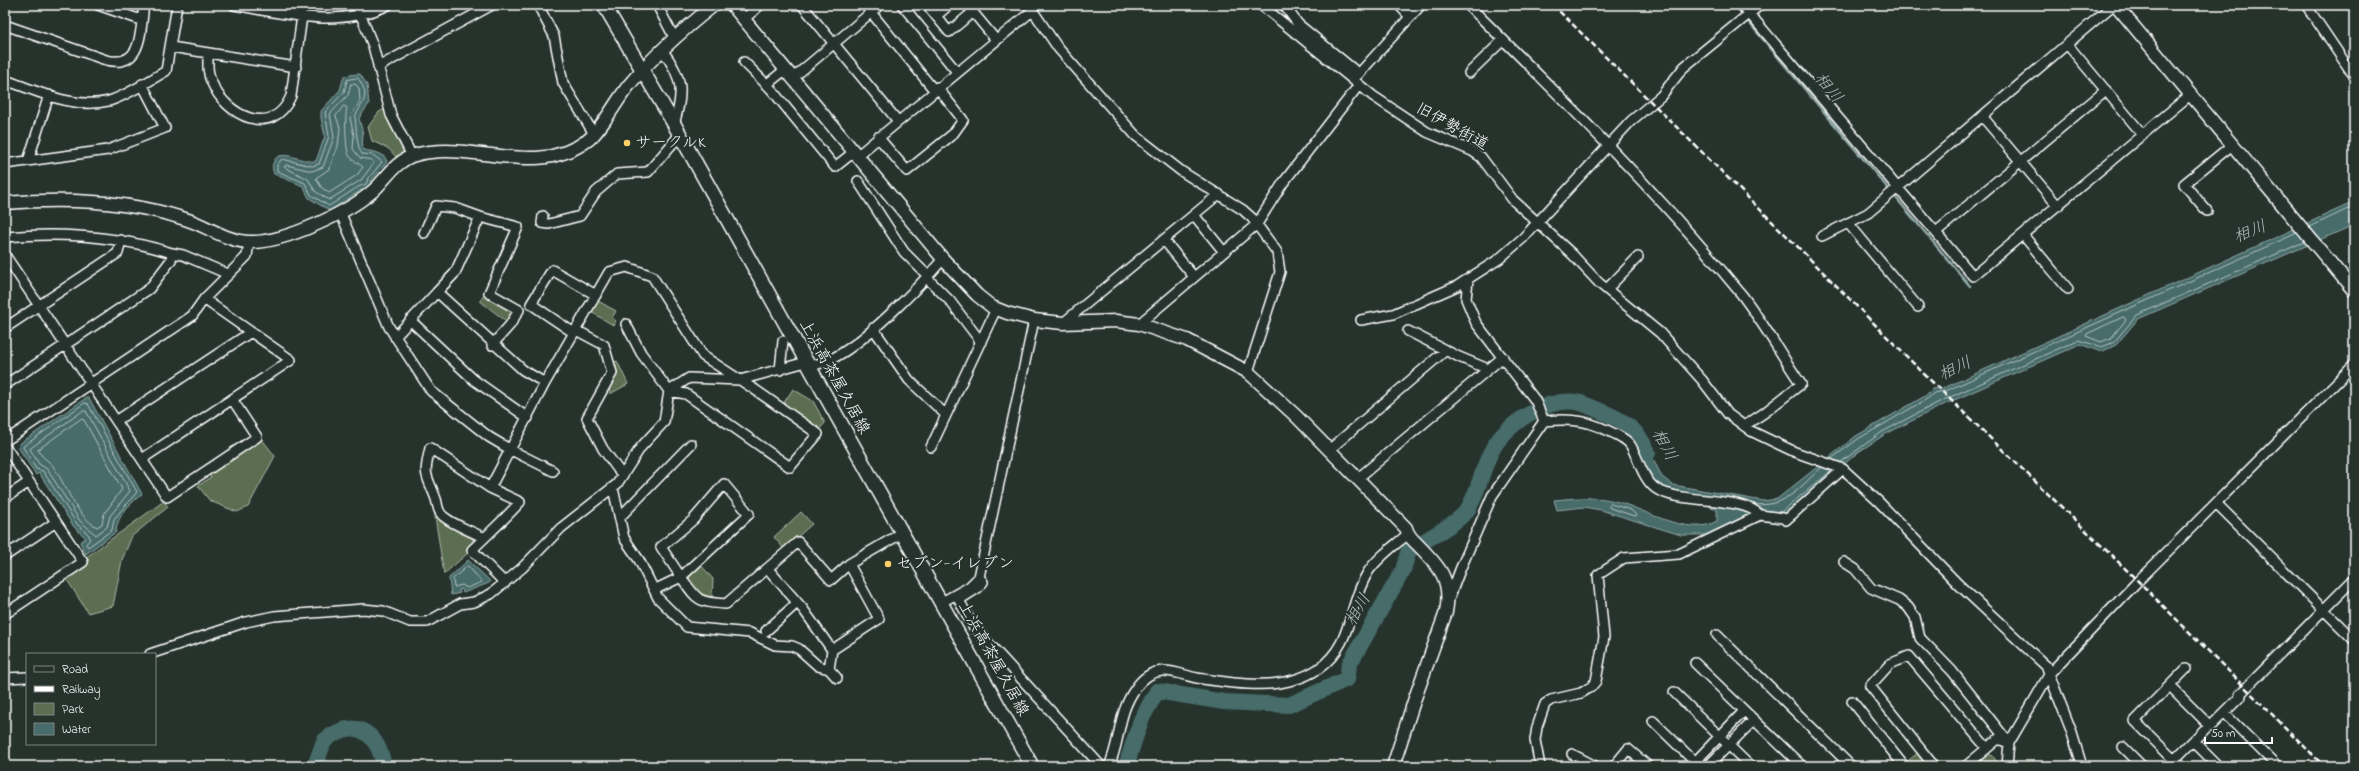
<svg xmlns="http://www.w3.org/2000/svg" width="2359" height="771" font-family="'Indie Flower','Klee One',sans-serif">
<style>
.green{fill:#5c6e51;stroke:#aeb6a8}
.water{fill:#476c6b;stroke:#91a7a6}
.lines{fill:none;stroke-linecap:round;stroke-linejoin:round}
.shore{stroke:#b5c4c4;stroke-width:1}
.stream{stroke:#91a7a6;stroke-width:2.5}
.river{stroke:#476c6b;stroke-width:16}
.minor-casing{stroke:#fff;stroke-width:12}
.tertiary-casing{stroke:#fff;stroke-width:15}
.secondary-casing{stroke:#fff;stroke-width:16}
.minor{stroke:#26332d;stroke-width:9}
.tertiary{stroke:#26332d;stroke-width:12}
.secondary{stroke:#26332d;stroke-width:13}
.rail{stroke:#fff;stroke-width:2.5;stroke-dasharray:6 3;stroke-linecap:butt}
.poi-dot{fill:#ffd166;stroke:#26332d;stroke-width:1.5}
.labels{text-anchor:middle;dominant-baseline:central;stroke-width:4;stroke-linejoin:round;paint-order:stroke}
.street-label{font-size:16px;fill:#fff;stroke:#26332d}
.poi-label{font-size:16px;fill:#fff;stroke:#26332d;text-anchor:start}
.water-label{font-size:17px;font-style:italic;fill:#acbdbc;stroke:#26332d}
</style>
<rect width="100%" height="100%" fill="#26332d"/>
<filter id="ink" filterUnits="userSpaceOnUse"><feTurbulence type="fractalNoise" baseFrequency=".025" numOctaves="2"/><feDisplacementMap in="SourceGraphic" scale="8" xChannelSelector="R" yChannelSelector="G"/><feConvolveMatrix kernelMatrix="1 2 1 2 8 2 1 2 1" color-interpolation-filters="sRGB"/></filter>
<g filter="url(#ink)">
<path class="green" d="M385,109L404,150V155L397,158L389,149L372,141L368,127L379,112Z
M484,295L511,310L512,314L507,322L480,301Z
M598,301L616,311L612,318L616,321L613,325L591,312Z
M617,361L628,384L610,394L609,388L617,373L614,362Z
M793,389L813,401L825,423L819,430L783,404Z
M261,438L275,456L248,507L237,512L210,501L198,486L211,477L209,474Z
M164,501L168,507L132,536L122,560L113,606L88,613L66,578L89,563L85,558Z
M434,510L438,517L472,535L473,542L466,549L469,552L444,574Z
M801,512L812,524L784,549L774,537Z
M701,565L713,579L712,599L702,596L689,581L690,575Z
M1919,752L1931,766H1906L1904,764Z
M1984,752L1993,756L1999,766H1969Z"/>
<path class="water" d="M357,74H360L367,85L369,104L359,118L363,134L362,147L364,150C373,152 385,152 387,162L370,182L372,185L363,192L361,190L330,211L309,198L303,186L274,174C272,169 272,165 274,161C281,147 304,164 316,161L325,136L321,118V111L340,90L344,76Z
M2354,202V225L2138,319L2116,345L2101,352L2080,344L1941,406L1884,435L1857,453L1786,515L1707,535H1681L1601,510L1584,507L1557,510L1554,500C1575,498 1595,496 1615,501C1643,508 1688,538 1717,521V510L1711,508L1705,497L1663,487L1655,481L1645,464L1634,437L1611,412L1644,440L1662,477L1673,485L1763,501L1777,499L1856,436L1925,396L1932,389L1946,387Z
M86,398H89L142,494C130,504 117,515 116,532L86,554L80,542L86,538L74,527L39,473L36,475L18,447L19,444Z
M468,560L490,581L489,583L463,593L462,589L459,590L460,593L451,595L449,578Z"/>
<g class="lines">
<path class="shore" d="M358,78C371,97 363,100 355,117C356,126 357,149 362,154L373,155L382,162L368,179L366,184L358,187L329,206L311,195L305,183L277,171V165L282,159L312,166L319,164L329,136L325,112L344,92L347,80Z
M351,84H355L359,88L360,101L350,118L354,135L353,149L360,158L372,160L374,163L361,180L329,200L315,191L308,179L284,167L286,165L312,171L323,167L334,137L330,114L348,95Z
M344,106L347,108C345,114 345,148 349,155C352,161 359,163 363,167L357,175L329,193L321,187L316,178L329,169L338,146L340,128L336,116Z
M2310,227L2354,206
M2124,317L2126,320L2111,338L2101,342L2086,336L2087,334Z
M85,403L88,404L137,492L114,519L112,530L88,547L86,544L90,539L89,535L77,524L43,471L36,469L23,447Z
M83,411H86L130,491L110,516L107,527L96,535L80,521L47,469L39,464L30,449Z
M81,419L84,420L122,489L104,514L102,524L97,527C76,516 66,485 53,466C48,460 42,458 38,450Z
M1831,459L1858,439L1927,399L1934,393L1948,390L2297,233
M1841,462L1882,432L1939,402L2078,340L2102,347L2114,342L2137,315L2304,242
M1611,504L1631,510L1636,515L1634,516L1610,508L1609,506Z
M1753,504C1785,509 1800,487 1822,467
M1781,512L1831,471
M468,566L482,582L467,588L462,585L454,587L453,579Z"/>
<path class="stream" d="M1734,5L1743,15
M1746,19L1970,286"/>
<path class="river" d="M315,766L324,741C354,716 377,731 384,766
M1126,766L1141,720L1157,691L1224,702L1289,705L1347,679L1349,665L1403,570L1409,550C1423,542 1461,521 1468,509C1479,491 1482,468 1492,450C1506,423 1550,395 1581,403C1586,405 1592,407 1598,410C1621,419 1638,428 1648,453"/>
<defs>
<path id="minor" d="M98,5L141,20
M234,5C286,14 338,29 388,5
M357,5L373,46L391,115L412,156
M538,5L554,36L563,83L594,134
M657,5L675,39
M802,5L897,120
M865,5L934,90
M902,5L957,72
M927,5L949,32L973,12
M967,5L996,40
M1029,5L1058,48L1136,136L1181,171L1243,210L1252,218L1277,252L1280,272L1248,372
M1261,5L1373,96L1427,132L1472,151L1481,157L1513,200L1572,254L1599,283L1660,333L1702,380L1728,414L1751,431L1795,452L1843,469L1879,502L1958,584L2046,666L2071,730L2082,766
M1284,5L1298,24L1359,74
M1399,5L1410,17
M1468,5C1563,99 1658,192 1742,295C1762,321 1779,351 1797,378L1801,384L1764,413L1744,426
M1742,5L1973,276L2190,95
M2306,5L2354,76
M936,16L949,5
M744,19L760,5
M5,25L106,60C143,69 140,31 144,5
M2067,44L2143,135
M171,47L296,67
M663,51C683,78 684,92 674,124
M208,53C208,64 207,73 212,83C226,116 273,139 291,96L302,16
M744,62L771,89L835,167L855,151
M378,67L492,5
M1469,73L1503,40
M794,77L880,5
M1355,78L1421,5
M5,80C38,91 73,110 109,101C129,95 148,81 166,71L177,5
M766,85L786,69
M1982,116L2058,206
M878,137L907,171L953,134L963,120L937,87
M858,155L1032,11
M28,161L49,95
M5,164L108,150L165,128L142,84
M858,181L904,252L928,276
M2207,211L2184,184L2232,145
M341,214L389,327L431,391L489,437L511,450L553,471
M1194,215L1224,252
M543,216L542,223L549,224L580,216L596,192L617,174L648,172L679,136
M480,217L518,227L489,293L519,310L510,325L492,345
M1848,223L1918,307
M1936,232L2106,90
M424,233L436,206L455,208L480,217L455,273L437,292
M2023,235L2068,289
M1822,236L1868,213L2113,5
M5,237C61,232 118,236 172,253L171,260L149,289L5,385
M1164,240L1194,277
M172,253L183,255L228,274
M5,255L167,497L257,437L232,399
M927,278L950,301L981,342
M1468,280L1466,299L1476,323L1535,400L1544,421
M1607,289L1638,257
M204,299L247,256L249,242
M410,320L474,380L528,418
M1361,320L1393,314L1457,286L1499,259L1523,238L1631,121L1661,96L1684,67L1760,5
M1063,323L1219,194
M1139,324L1257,224L1283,183L1359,85
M5,328L118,253L121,240
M873,328L909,380L946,415
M576,330L604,345L612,373L587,418L603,449L622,475
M1408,331L1459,357L1488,369
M574,333L531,304L552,270L596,295
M395,337L437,292L523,370L545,383
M808,367C815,365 822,363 829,360C862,346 919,287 943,259
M780,370L783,341
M669,391L689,378L740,380L806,362
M116,421L251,332
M1544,421C1575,418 1590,421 1617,435C1622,438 1628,440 1631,446C1638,458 1643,479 1655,488C1679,505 1741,495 1760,515
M5,441L192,316L204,299L291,360L142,459
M5,446L83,562L5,614
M931,447L996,309
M1329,450L1446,350
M1357,479L1503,357
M490,488L545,383L609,272L627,267L652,276L703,356L754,389L818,434L790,467L686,394L669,391
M613,488L624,538L639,560L658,598L687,627L750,633L775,645L792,646L799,649L818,666L829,669L837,678
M5,498L29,482
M2217,504L2354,640
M620,517L691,444
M484,538C472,531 453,525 443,516C437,511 438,505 436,499C426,472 423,478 430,448L490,488L520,502C505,519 488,534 472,550L505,583
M5,556L56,522
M1844,562L1855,569L1871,588L1899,600L1908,607L1915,617L1920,638L1952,671L2009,743
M768,569L803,609L832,650L829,669
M979,577L983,582L978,588L959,600L973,626L1101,766
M654,590L681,577L661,547L693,520L724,484L749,514L681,577C698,601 697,602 726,604L798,542L831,580L849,564L902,533
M1449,599L1460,570L1492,496L1544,421
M942,602L969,587L979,577L1034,320
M766,631L797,603
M1717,635L1851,766
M832,650L879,619L849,564
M150,654L246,622L274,616L363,609L383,611L410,622H427L460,604L474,602L491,594L522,568L561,528L617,484L641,447L664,422L669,391L641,353L626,324
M1695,663L1802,766
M5,678L27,677
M2170,686L2209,725
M1674,692L1750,766
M1852,701L1904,766
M2224,713L2277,766
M1653,721L1699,766
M2193,741L2218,766
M2123,747L2142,766
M1572,754L1595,766
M2174,760L2135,721L2186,669
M1109,766C1121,740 1117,715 1135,689C1141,680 1150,672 1162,671C1173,670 1186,676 1197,678C1236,684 1283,692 1318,669C1354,644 1347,606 1368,572C1378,557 1394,546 1408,534
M1540,766L1535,740L1537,727L1545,704L1551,700L1581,693L1591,687L1596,681L1604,637L1598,575L1624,558L1679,554L1760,515L1783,518L1786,520L1843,469
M1614,766L1628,749L1648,766
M1691,766L1744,711
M1708,766L1754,720
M1934,766L1870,686L1890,664L1909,656L1986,747
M1966,766L1998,739L2009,743
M2007,766L2009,743L2050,673L2138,581L2354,365
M2168,766L2209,725L2211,726L2241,696L2240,694L2354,579"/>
<path id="tertiary" d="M732,5L943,259L977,295L992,307L1007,313L1034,320L1063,323L1116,321L1139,324L1187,340L1248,372L1296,416L1406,528C1408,536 1413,540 1418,545C1440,567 1452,580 1446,612L1415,698L1393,766
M2116,5L2354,291
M5,203C66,198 127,200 185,219C206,225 227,242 250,242C284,243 350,212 375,189C387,177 397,160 415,155C474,139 534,180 588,140C602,129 616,101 629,85C653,56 684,29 714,5"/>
<path id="secondary" d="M604,5L674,124L1032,766"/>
</defs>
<use href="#minor" class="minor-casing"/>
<use href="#tertiary" class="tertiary-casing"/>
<use href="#secondary" class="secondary-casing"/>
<use href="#minor" class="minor"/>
<use href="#tertiary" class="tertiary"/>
<use href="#secondary" class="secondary"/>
<path class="rail" d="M1553,5L1802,251L1922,372L2138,581L2324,766"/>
</g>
</g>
<g class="poi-dot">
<circle cx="627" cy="143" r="4"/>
<circle cx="888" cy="564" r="4"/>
</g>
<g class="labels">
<g class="street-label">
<text transform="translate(1452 127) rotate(29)">旧伊勢街道</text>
<text transform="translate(834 377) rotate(61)">上浜高茶屋久居線</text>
<text transform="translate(993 659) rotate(61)">上浜高茶屋久居線</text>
</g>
<g class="poi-label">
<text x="635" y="143">サークルK</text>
<text x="896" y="564">セブン-イレブン</text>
</g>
<g class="water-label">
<text transform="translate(1828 88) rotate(50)">相川</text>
<text transform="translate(2250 232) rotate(-22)">相川</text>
<text transform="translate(1955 369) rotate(-25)">相川</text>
<text transform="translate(1664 445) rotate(62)">相川</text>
<text transform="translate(1358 610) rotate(-60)">相川</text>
</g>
</g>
<rect width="2359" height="771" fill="none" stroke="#26332d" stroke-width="20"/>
<rect x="10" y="10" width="2339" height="751" fill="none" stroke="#fff" stroke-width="1.5" filter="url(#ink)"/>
<rect x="26" y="653" width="130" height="92" fill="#26332d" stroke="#7d8581"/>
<rect x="34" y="666" width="20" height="6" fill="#26332d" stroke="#7d8581"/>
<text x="62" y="673" font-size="12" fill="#ffffff">Road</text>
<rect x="34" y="686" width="20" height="6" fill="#ffffff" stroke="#7d8581"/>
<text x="62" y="693" font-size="12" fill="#ffffff">Railway</text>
<rect x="34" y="703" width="20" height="12" fill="#5c6e51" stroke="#7d8581"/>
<text x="62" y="713" font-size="12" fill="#ffffff">Park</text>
<rect x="34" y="723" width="20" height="12" fill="#476c6b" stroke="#7d8581"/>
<text x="62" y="733" font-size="12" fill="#ffffff">Water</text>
<path d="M2205 737v6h67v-6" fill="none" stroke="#ffffff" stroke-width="2"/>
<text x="2211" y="737" font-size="12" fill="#ffffff" stroke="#26332d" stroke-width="3" paint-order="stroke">50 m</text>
</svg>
